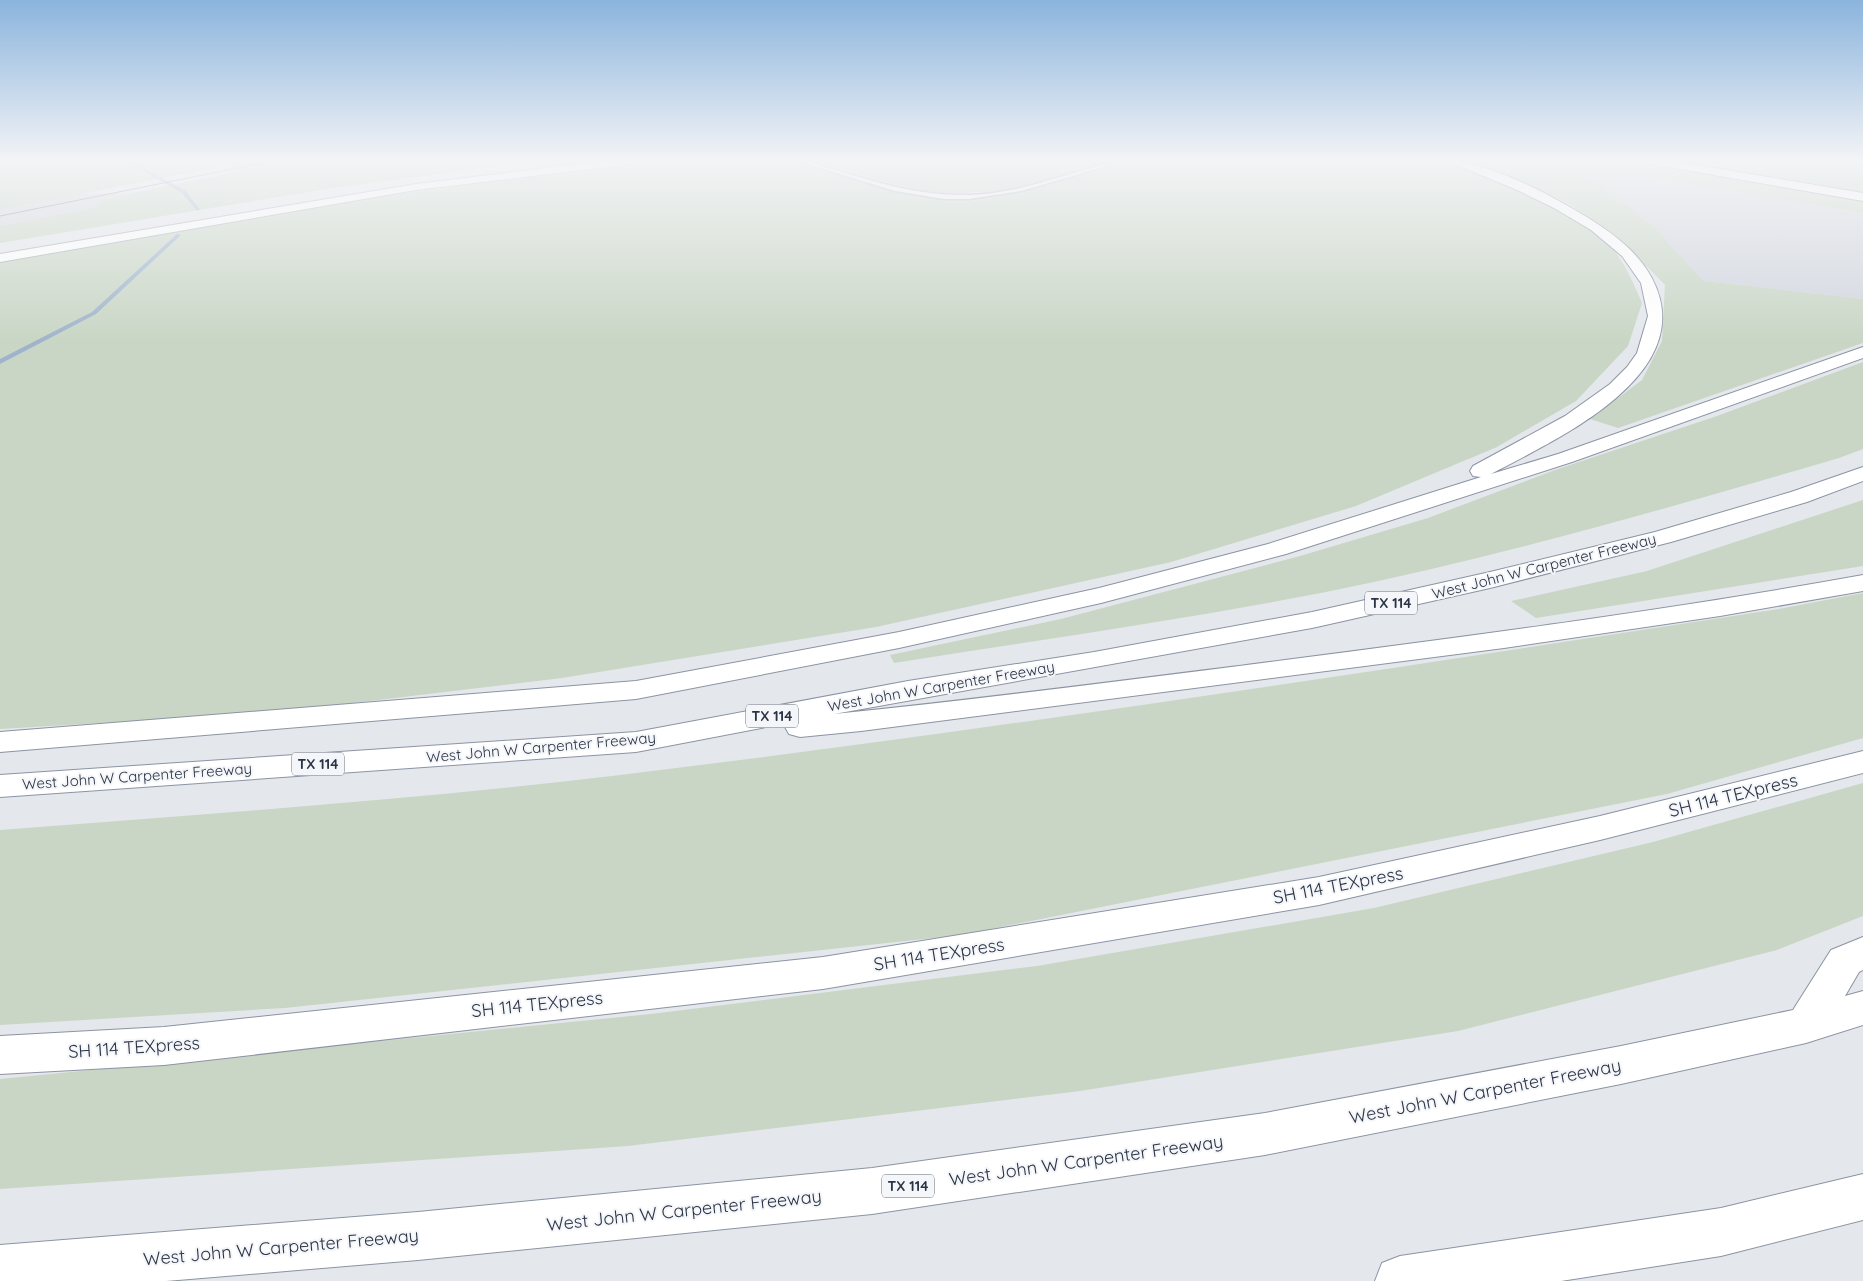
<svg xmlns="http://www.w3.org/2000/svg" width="1863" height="1281" font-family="Quicksand,sans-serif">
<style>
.built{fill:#d2d6de}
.green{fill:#c9d6c5}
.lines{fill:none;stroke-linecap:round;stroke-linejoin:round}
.stream{fill:#9fb4cc;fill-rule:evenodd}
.lane-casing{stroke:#a9aeb7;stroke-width:3}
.secondary-casing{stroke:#a9aeb7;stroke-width:2}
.highway-casing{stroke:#8b94a3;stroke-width:2}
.lane{fill:#f7f8fa;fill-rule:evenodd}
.secondary{fill:#fff;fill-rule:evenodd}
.highway{fill:#fff;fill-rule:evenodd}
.tram{stroke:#7d8696;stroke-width:1}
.labels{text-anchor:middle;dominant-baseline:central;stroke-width:4;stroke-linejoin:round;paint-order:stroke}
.shield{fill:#f4f6f9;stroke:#676e7b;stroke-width:1}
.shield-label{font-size:14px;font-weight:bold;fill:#2b3445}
.street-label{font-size:15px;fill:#2b3445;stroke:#f4f6f9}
.near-street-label{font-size:18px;fill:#2b3445;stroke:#f4f6f9}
</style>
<rect width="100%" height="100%" fill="#e4e7ec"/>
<path class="built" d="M234,161H306L277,168L240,171L232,167Z
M1581,166L1863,213V299L1704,281L1652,225L1597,182L1564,171Z
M128,193L103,199L95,208L0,226V206L69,194Z"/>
<path class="green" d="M0,161H248L0,210Z
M306,161H539L333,188L0,243V226L94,208L103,199L240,171L277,168Z
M650,161H794L854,180L930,197L986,198L1010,194C994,188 962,195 942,193C899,188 857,174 816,161H1442C1493,179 1560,202 1602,237C1621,254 1632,280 1642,303L1628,346L1576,401L1497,447L1356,506L1171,562L876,627L562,678L269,713L0,729V261L376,197Z
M1466,161H1635L1863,200V213L1581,166L1565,171L1597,182L1652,225L1704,281L1863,299V343L1618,428L1590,419L1642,380L1662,341L1665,285L1619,238L1564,201Z
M1678,161H1863V192Z
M1863,362V449L1839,458C1669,508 1499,557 1326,592C1183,620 1038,640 894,663L890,655L1061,619L1300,556L1428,518L1555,470L1717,416Z
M1863,500V566L1536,618L1511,601L1647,571Z
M1863,593V738L1667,794L961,935L285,1008L0,1025V830C207,814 414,800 620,775C1007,728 1393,668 1779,609Z
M1863,783V916L1777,950L1458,1031L1080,1091L628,1146L0,1189V1079L651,1014L1037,966L1374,908L1653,842Z"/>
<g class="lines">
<path class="stream" d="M131,161L186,191L200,210H196L182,193L125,161Z
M177,234L181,235L96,314L0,364V359L92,312Z"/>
<defs>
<path id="lane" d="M797,161H807C868,180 929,202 993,193C1031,188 1067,174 1104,164L1107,166L1021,191L969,199H944L895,191Z"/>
<path id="secondary" d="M602,161H638L633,164L416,190L0,262V254L416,184Z"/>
<path id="highway" d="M1447,161C1486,161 1546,193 1580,213C1614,233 1650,259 1660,299C1681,384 1551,442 1491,474L1558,454L1863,347V358L1572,462L1286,554L1101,603L899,648L636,699L0,752V732L636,681L899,632L1099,588L1268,544L1481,477L1473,476L1470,471L1473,466L1565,416L1610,384L1627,367L1637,353L1648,316L1641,283L1622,256L1591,230L1554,208L1515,189Z
M1646,161H1673L1863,193V201L1651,164Z
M1863,467V481L1807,502L1671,542L1490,588L1312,628L834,714C984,699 1134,679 1285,660C1478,635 1671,610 1863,575V591L1720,616L1504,648L861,731L800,737L789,734L785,727L787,723L636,752L0,797V775L636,732L908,681L1094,652L1312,612L1490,572L1655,532L1791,492Z
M1863,751V773L1600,840L1319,905L823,989L164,1065L0,1074V1036L164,1027L823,957L1319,877L1600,816Z
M1863,937V970L1859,972L1845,996L1863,991V1025L1806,1043L1621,1084L1265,1155L872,1214L418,1260L166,1281H0V1245L418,1212L872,1168L1265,1113L1621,1046L1793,1010L1831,950Z
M1863,1174V1220L1721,1256L1561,1281H1375L1382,1263L1400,1256L1721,1208Z"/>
</defs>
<use href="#lane" class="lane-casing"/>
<use href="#secondary" class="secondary-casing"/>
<use href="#highway" class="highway-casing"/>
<use href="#lane" class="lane"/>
<use href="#secondary" class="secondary"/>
<use href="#highway" class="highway"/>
<path class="tram" d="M0,216L272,161"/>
</g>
<linearGradient id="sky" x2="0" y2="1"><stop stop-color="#8bb4dd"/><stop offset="0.47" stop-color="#f3f4f6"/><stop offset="1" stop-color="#f3f4f6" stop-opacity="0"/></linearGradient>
<rect width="1863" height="341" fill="url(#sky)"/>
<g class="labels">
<g class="shield">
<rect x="1365" y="591.5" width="52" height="23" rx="4"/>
<rect x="746" y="704.5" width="52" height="23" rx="4"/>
<rect x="292" y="752.5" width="52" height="23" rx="4"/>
<rect x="882" y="1174.5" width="52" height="23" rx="4"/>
</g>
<g class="shield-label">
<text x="1391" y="603">TX 114</text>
<text x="772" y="716">TX 114</text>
<text x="318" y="764">TX 114</text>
<text x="908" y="1186">TX 114</text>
</g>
<g class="street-label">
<text transform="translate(1544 566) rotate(-14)">West John W Carpenter Freeway</text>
<text transform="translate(941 686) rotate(-10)">West John W Carpenter Freeway</text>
<text transform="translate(541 747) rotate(-5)">West John W Carpenter Freeway</text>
<text transform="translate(137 776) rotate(-4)">West John W Carpenter Freeway</text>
</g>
<g class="near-street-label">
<text transform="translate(1733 795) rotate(-14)">SH 114 TEXpress</text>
<text transform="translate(1338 885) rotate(-11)">SH 114 TEXpress</text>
<text transform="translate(939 954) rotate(-9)">SH 114 TEXpress</text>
<text transform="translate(537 1004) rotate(-6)">SH 114 TEXpress</text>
<text transform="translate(134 1047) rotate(-4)">SH 114 TEXpress</text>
<text transform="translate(1485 1091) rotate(-11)">West John W Carpenter Freeway</text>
<text transform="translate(1086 1160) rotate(-8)">West John W Carpenter Freeway</text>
<text transform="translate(684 1210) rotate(-6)">West John W Carpenter Freeway</text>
<text transform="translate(281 1247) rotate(-5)">West John W Carpenter Freeway</text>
</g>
</g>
</svg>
